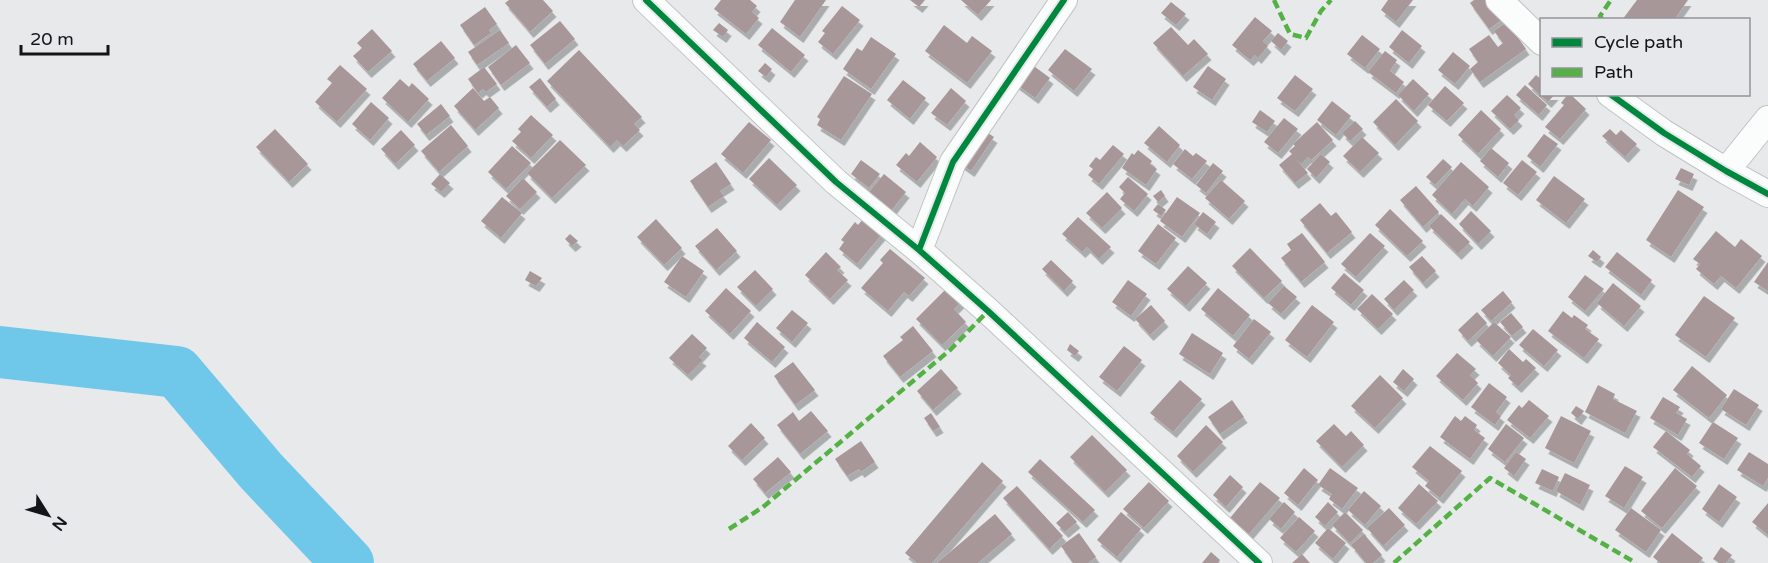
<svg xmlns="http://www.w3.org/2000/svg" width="1768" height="563" font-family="'Varela Round',sans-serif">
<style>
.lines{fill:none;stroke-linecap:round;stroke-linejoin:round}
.river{stroke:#6fc7e9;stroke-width:52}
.building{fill:#a89798;filter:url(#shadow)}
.street-casing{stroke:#c3c3c5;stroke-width:28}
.street{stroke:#fbfcfc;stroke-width:26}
.quiet{stroke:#55b145;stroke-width:4.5;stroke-dasharray:9 4.5;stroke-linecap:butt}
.cycleway-casing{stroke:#e6e8ec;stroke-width:10}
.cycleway{stroke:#00873e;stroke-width:6}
</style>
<defs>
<filter id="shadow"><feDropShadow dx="3.5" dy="6" stdDeviation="0" flood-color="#0004"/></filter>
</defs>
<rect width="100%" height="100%" fill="#e7e9eb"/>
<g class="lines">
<path class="river" d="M0,352L177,372L261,471L348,563"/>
</g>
<path class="building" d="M509,0H543L553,11L530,32L505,3Z
M721,0H750L757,6L752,12L759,18L746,34L714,9Z
M795,0H826L800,37L780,22Z
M910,0H925L919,7Z
M961,0H991L978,15Z
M1388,0H1413L1396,22L1381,10Z
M1474,0H1489L1503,19L1489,29L1470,3Z
M1637,0H1688L1674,20H1622Z
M1171,2L1186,14L1176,25L1161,13Z
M842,6L860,20L833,54L818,42L825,33L822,31Z
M485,7L497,24L489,30L491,33L474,45L460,25Z
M1255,17L1272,31L1263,41L1268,46L1258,58L1255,55L1250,60L1232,45Z
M560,21L575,39L545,64L530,45Z
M1507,22L1526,49L1480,82L1470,69L1478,62L1469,49L1489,35L1498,47L1503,43L1494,31Z
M719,23L728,30L723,37L713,30Z
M944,25L967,43L972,36L992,51L967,83L925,51Z
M1171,27L1188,45L1194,39L1208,54L1183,76L1153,43Z
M772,28L805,55L791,72L758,45Z
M372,29L392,51L368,72L353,56L362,48L357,43Z
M500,30L509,43L477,65L468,52Z
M1402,30L1422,46L1409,63L1389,47Z
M1278,33L1288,41L1281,50L1271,41Z
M1362,35L1380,49L1365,68L1347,54Z
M871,37L896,54L871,89L843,69L857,48L862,51Z
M441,41L455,58L427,81L413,64Z
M516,45L530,63L501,85L488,67Z
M1065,49L1092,69L1074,91L1048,70Z
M579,50L642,117L634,124L640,130L623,146L617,140L610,147L547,81Z
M1385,51L1397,60L1390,71L1404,82L1396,93L1368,72Z
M1453,52L1470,66L1455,84L1438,70Z
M1027,61L1050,78L1035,98L1012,81Z
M765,63L772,69L766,77L758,71Z
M340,65L367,89L337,122L315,102L332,83L327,79Z
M1208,66L1226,79L1212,100L1193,87Z
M484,67L497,84L486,92L483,89L478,93L468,79Z
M1295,75L1313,89L1295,111L1277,98Z
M1536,75L1542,80V94H1555L1548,102L1528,84Z
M844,76L872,94L841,140L817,125L820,119L817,117Z
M540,78L556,99L547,107L529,87Z
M400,79L409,87L412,83L429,99L408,122L382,98Z
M1413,79L1429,94L1414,111L1398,95Z
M903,80L926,98L910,119L887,100Z
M1525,85L1547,105L1539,115L1516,95Z
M1445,86L1464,103L1447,121L1428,105Z
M473,88L484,101L490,97L499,108L475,130L454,106Z
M951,88L966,101L947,125L931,113Z
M1568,94H1570L1586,109L1560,139L1545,127L1564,105L1561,103Z
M1507,95L1521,108L1514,115L1519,120L1510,129L1491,111Z
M1396,99L1418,121L1395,145L1373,122Z
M1332,101L1351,116L1336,135L1317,120Z
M371,102L389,118L370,140L352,124Z
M441,104L450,116L426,135L417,124Z
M1260,110L1275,121L1267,132L1252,122Z
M1481,110L1501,129L1478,154L1458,135Z
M531,115L553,135L531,158L512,141L521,132L518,129Z
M1284,118L1298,129L1278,153L1264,142Z
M1355,121L1363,129L1350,141L1342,133Z
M749,122L771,140L743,173L721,154Z
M1317,122L1333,140L1311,160L1308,157L1301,164L1295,158L1308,173L1295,183L1279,165L1292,154L1289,151L1295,146L1293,144Z
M451,125L468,146L439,172L421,151Z
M1159,126L1180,145L1167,162L1144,143Z
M980,128L994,137L971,171L957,161Z
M275,129L308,164L289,182L256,147Z
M1610,129L1616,135L1621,130L1637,144L1625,157L1602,136Z
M401,130L415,145L395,164L381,149Z
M1544,134L1558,144L1540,167L1527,156Z
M1362,137L1379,153L1360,172L1343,156Z
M560,140L586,165L552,198L527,173Z
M920,142L937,157L917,182L896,165L906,153L909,156Z
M1113,145L1124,154L1099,184L1088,175L1093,169L1089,166L1096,157L1100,160Z
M512,146L531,163L506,189L488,172Z
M1491,148L1509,163L1498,177L1480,161Z
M1185,149L1193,156L1196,153L1207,161L1192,179L1173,164Z
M1138,150L1152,161L1150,164L1157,169L1146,185L1122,168L1132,153L1134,155Z
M1321,154L1330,162L1316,178L1307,169Z
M769,158L797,185L777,205L749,179Z
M1443,159L1452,167L1435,185L1426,177Z
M861,160L880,174L869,188L851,174Z
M1522,160L1537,172L1518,195L1503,183Z
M716,162L731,184L720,191L724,196L708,207L690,181Z
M1461,162L1489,187L1473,206L1465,199L1452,214L1432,195Z
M1213,163L1223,171L1206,193L1196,185Z
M1681,168L1694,174L1689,185L1675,179Z
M440,174L450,183L441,192L431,184Z
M884,174L906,192L891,211L869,192Z
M1554,176L1585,199L1566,223L1536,200Z
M1128,177L1148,194L1134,211L1120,199L1125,193L1119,187Z
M523,178L537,192L520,209L506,196Z
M1221,180L1245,201L1229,219L1205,198Z
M1416,186L1439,212L1423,227L1400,200Z
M1161,190L1165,196L1158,202L1153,196Z
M1678,190L1704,207L1671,257L1646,240Z
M1107,192L1122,208L1102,228L1086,213Z
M502,197L522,213L501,238L481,221Z
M1177,197L1200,213L1182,237L1160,221Z
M1320,203L1331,216L1336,212L1352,232L1327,253L1300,220Z
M1158,204L1166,210L1161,216L1153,210Z
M1390,209L1423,241L1407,256L1375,225Z
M1471,211L1491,231L1478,244L1459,224Z
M1203,212L1216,222L1207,234L1194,224Z
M1441,214L1470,242L1458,254L1429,226Z
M1078,217L1111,247L1099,259L1087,247L1082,252L1062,234Z
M864,218L883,233L857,264L839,249L844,242L841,240L855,222L858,225Z
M656,219L682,248L664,265L637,237Z
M1158,224L1176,238L1156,264L1138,251Z
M717,228L737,251L716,270L695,246Z
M1716,231L1735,247L1741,239L1762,256L1736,288L1721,276L1714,284L1696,269L1700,264L1693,259Z
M1302,233L1325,262L1301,282L1281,258L1291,250L1287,244Z
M1370,233L1385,246L1356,277L1341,264Z
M570,234L578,241L572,246L565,239Z
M1250,248L1282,281L1264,298L1232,266Z
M890,249L925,278L909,296L904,292L888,311L861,288L883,263L880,260Z
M1593,250L1601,257L1597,262L1588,256Z
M826,252L841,267L837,270L848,280L830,299L805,275Z
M1617,252L1652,280L1641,295L1605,267Z
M682,256L704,271L686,297L664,282Z
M1422,256L1436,271L1423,283L1409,267Z
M1051,260L1073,281L1064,291L1042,269Z
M1768,262V291L1754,282Z
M1188,266L1207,283L1186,306L1167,289Z
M755,270L773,289L756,306L737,287Z
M530,271L542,278L536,286L525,280Z
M1344,273L1364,290L1351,305L1331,288Z
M1585,275L1604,289L1585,311L1568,297Z
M1128,280L1147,294L1131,316L1112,302Z
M1404,280L1414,290L1394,310L1384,299Z
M1613,283L1641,306L1624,326L1597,303Z
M1284,286L1297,297L1281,314L1268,303Z
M948,287L962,301L954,309L966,322L942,345L916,319Z
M726,288L751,311L730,334L705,311Z
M1218,288L1250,315L1233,336L1201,309Z
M1503,291L1512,302L1491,321L1481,310Z
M1372,294L1393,314L1378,329L1357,309Z
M1704,296L1735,318L1706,357L1675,335Z
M1151,305L1165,321L1150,335L1135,319Z
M1312,305L1334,322L1307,357L1285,340Z
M792,310L808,323L792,342L776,328Z
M1563,311L1572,318L1574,315L1588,325L1585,329L1599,339L1584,358L1548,331Z
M1477,312L1487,323L1468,341L1458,330Z
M1511,313L1523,327L1512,336L1500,322Z
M1254,319L1271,332L1249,359L1233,346Z
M757,322L785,347L772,362L744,338Z
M1494,322L1511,337L1493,356L1476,340Z
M913,326L933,351L900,377L883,356L903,340L900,337Z
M1533,329L1558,350L1544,366L1519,345Z
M1192,333L1223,353L1210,374L1179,354Z
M692,334L707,348L699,357L703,360L688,375L669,358Z
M1070,344L1079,351L1075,356L1067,350Z
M1124,346L1142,360L1117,391L1099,377Z
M1509,349L1523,362L1526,359L1536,368L1518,387L1508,378L1511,375L1498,363Z
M1457,353L1476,369L1470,375L1478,383L1463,400L1436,376Z
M793,362L815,390L795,405L774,376Z
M1692,366L1727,395L1709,418L1673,390Z
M941,369L958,388L933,410L917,391Z
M1403,369L1414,379L1404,391L1393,382Z
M1380,375L1403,398L1375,428L1351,406Z
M1180,380L1202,399L1173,432L1150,413Z
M1489,383L1507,397L1496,412L1501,416L1495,425L1471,407Z
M1598,385L1615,394L1613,399L1637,411L1625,433L1585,412Z
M1734,389L1759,405L1746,425L1721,409Z
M1663,397L1680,407L1676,413L1687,419L1678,435L1650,418Z
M1232,400L1244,417L1220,434L1208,417Z
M1529,400L1549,416L1530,438L1507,420L1519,405L1522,408Z
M1576,406L1584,411L1578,419L1571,413Z
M811,411L828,431L800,454L777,425L793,412L799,421Z
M931,413L940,427L933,431L924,418Z
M1455,416L1461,421L1465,416L1477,425L1474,430L1485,438L1470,459L1440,437Z
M1561,416L1591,431L1574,463L1545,448Z
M1713,422L1738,438L1724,459L1699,443Z
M751,423L765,438L742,460L728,446Z
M1334,424L1346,436L1351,431L1364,445L1342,467L1316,441Z
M1506,424L1524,438L1505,462L1488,449Z
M1206,425L1223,442L1193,472L1177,456Z
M1666,431L1690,450L1687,454L1701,466L1692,477L1653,447Z
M1092,435L1127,470L1105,492L1070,457Z
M861,441L875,462L861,472L859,469L847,476L835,459Z
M1430,446L1462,471L1440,498L1425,486L1429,481L1412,467Z
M1516,452L1526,459L1514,476L1504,468Z
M1749,452L1768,464V478L1763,486L1737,470Z
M778,457L791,472L765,493L753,479Z
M1040,459L1095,510L1083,522L1028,472Z
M982,462L1003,481L932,563H917L905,553Z
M1625,466L1643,477L1624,508L1605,496Z
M1304,468L1318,480L1298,505L1284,493Z
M1330,468L1358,488L1342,509L1329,499L1332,494L1318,485Z
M1675,468L1697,486L1662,528L1641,511Z
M1542,469L1559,477L1553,491L1535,483Z
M1565,473L1590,485L1580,505L1556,491Z
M1230,475L1243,487L1226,507L1213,495Z
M1149,482L1169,501L1144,528L1123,509Z
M1260,482L1280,498L1249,534L1230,518Z
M1419,484L1438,501L1416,524L1398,508Z
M1719,484L1737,497L1719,522L1702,509Z
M1017,486L1063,536L1049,549L1003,498Z
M1364,491L1381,506L1365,525L1348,510Z
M1284,502L1295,512L1281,529L1269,519Z
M1328,502L1338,512L1325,526L1315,517Z
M1768,503V535L1752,522Z
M1389,508L1405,525L1383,546L1367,528Z
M1631,508L1661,530L1646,552L1615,530Z
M1068,512L1077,522L1065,532L1056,523Z
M1121,512L1141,529L1117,557L1097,540Z
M1345,512L1363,530L1350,543L1332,525Z
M995,514L1012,534L978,563H937Z
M1299,517L1315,531L1296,552L1280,538Z
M1328,528L1346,543L1333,559L1315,543Z
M1079,533L1096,557L1088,563H1073L1061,546Z
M1672,533L1703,558L1699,563H1660L1653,557Z
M1364,534L1382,555L1373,563H1366L1351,545Z
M1721,547L1732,555L1726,563H1719L1713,559Z
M1211,552L1220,560L1218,563H1202Z
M1302,554L1310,563H1292Z"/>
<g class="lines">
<defs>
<path id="street" d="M646,0L836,182L919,250L988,311L1259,563
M1499,0L1542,42
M1610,94L1664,133L1726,171L1768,194
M1726,171L1768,119
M919,250L953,162L1064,0"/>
</defs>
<use href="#street" class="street-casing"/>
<use href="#street" class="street"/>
<path class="quiet" d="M1274,0L1290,34L1306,38L1321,11L1331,0
M1603,20L1600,16L1611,0
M729,529L763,507L950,350L988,311
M1394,563L1490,478L1636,563"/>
<defs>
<path id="cycleway" d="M646,0L836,182L919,250L988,311L1259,563
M1610,94L1664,133L1726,171L1768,194
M919,250L953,162L1064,0"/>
</defs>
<use href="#cycleway" class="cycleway-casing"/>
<use href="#cycleway" class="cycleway"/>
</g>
<rect x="1540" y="18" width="210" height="78" fill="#e6e8ec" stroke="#929496" stroke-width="1.5"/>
<rect x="1552" y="38" width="30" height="9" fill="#00873e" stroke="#929496" stroke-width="1.5"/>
<text x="1594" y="48" font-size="18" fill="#141516">Cycle path</text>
<rect x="1552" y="68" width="30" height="9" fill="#55b145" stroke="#929496" stroke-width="1.5"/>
<text x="1594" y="78" font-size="18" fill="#141516">Path</text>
<g transform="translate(48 515) rotate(127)" stroke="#e6e8ec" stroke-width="4.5" paint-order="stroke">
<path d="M0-4.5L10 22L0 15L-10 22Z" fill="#141516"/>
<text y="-9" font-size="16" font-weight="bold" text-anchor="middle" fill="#141516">N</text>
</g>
<path d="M21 45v9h87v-9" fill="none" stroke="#141516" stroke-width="3"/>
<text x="30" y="45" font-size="18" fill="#141516" stroke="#e6e8ec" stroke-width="4.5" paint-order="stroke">20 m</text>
</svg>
